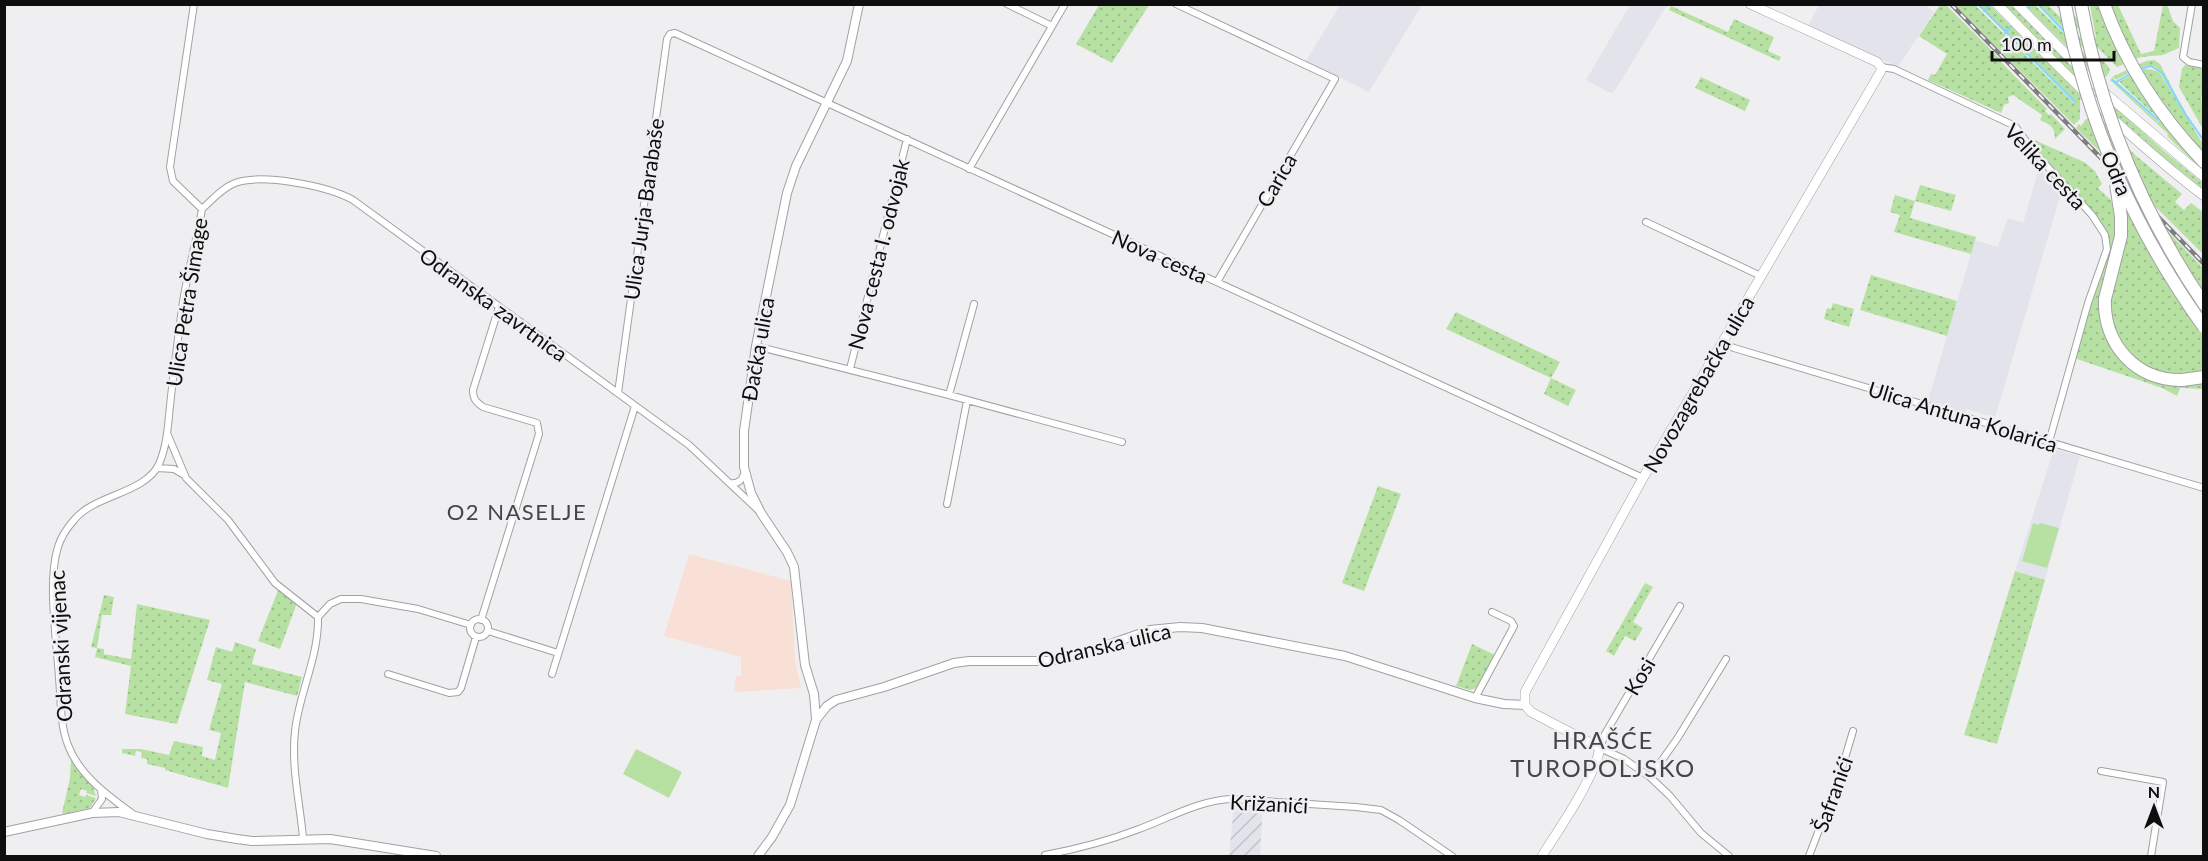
<svg xmlns="http://www.w3.org/2000/svg" width="2208" height="861" font-family="Lato,sans-serif">
<style>
.built{fill:#e3e3ec}
.industrial{fill:url(#industrial-furrows)}
.education{fill:#f8e0d6}
.grass{fill:url(#grass-dots)}
.pitch{fill:#b7e1a3}
.lines{fill:none;stroke-linecap:round;stroke-linejoin:round}
.stream{stroke:#82d5fa;stroke-width:2}
.minor-casing{stroke:#a1a1a3;stroke-width:8}
.tertiary-casing{stroke:#a1a1a3;stroke-width:10}
.secondary-casing{stroke:#a1a1a3;stroke-width:10}
.motorway-casing{stroke:#a1a1a3;stroke-width:14}
.minor{stroke:#fff;stroke-width:6}
.tertiary{stroke:#fff;stroke-width:8}
.secondary{stroke:#fff;stroke-width:9}
.motorway{stroke:#fff;stroke-width:12}
.rail-casing{stroke:#7e7e80;stroke-width:4.5}
.rail{stroke:#efeff2;stroke-width:2;stroke-dasharray:7;stroke-linecap:butt}
.motorway-bridge-casing{stroke:#a1a1a3;stroke-width:14;stroke-linecap:butt}
.motorway-bridge{stroke:#fff;stroke-width:12}
.labels{text-anchor:middle;dominant-baseline:central;stroke-width:5;stroke-linejoin:round;paint-order:stroke}
.street-label{font-size:21px;fill:#0e0e0f;stroke:#efeff2}
.neighbourhood-label{font-size:22px;letter-spacing:1.5px;fill:#464648;stroke:#efeff2}
.quarter-label{font-size:24px;letter-spacing:1.5px;fill:#464648;stroke:#efeff2}
</style>
<defs>
<pattern id="industrial-furrows" width="10" height="10" patternUnits="userSpaceOnUse" patternTransform="scale(1.5)"><rect width="10" height="10" fill="#e3e3ec"/><path d="M-1 1l2-2M0 10L10 0M9 11l2-2" fill="none" stroke="#c2c2c9"/></pattern>
<pattern id="grass-dots" width="8" height="8" patternUnits="userSpaceOnUse" patternTransform="scale(1.5)"><rect width="8" height="8" fill="#b7e1a3"/><path d="M2 2h.1M6 6h.1" fill="none" stroke="#9cc08b" stroke-width="1.8" stroke-linecap="round"/></pattern>
</defs>
<rect width="100%" height="100%" fill="#efeff2"/>
<path class="built" d="M1340,5H1422L1369,92L1306,61Z
M1630,5H1667L1616,89L1612,93L1608,92L1586,80Z
M1819,5H1925L1934,12L1898,67L1808,26Z
M2039,168L2061,193L1995,418L1967,409L1965,413L1928,401L1975,240L1998,247L2008,218L2023,223Z
M2054,449L2080,456L2045,580L2015,571Z"/>
<path class="industrial" d="M1234,804L1263,806L1260,856H1229Z"/>
<path class="education" d="M689,554L791,581L795,660L801,688L734,692L736,676H741V657L664,636Z"/>
<path class="grass" d="M1099,5H1149L1112,63L1076,44Z
M1940,5H1946L2002,61L2001,62L2047,109L2045,111L2049,115L2051,114L2065,129L2055,139C2055,127 2051,125 2040,120L2042,115L2013,95L2008,97L2009,103L2004,105L2001,113L1928,80L1931,74L1935,75L1947,54L1919,36Z
M1955,5H1975L2074,103L2076,102L1980,5H1990L2009,24L2010,28L2012,26L2030,46L2031,50L2033,48L2082,97L2080,100V119L2074,125Z
M2004,5H2011L2093,86L2089,90Z
M2032,5H2035L2092,61L2094,58L2040,5H2048L2108,66L2110,71L2106,77L2103,75L2099,79L2028,8Z
M2055,5H2064L2096,38L2090,5H2118L2141,54L2154,51L2163,5H2167L2173,21L2180,28L2179,48L2163,55L2141,57L2117,67Z
M1671,6L1728,32L1734,19L1774,37L1768,51L1781,57L1779,61L1669,10Z
M2154,60L2160,64L2178,99C2156,62 2158,56 2116,80L2114,78L2112,80L2158,122L2160,120L2119,82C2131,75 2146,63 2160,73L2203,144V153L2182,128L2150,83L2179,140L2203,171L2167,136L2168,134L2110,80L2114,76L2146,61Z
M2185,65L2203,68V95L2201,99L2203,102V129L2179,87L2182,69Z
M1701,77L1750,100L1745,111L1695,88Z
M2099,92L2164,151L2203,183V189L2161,155L2095,96Z
M2099,117L2134,154L2182,194L2175,202L2184,210L2191,203L2203,212V254L2076,128L2079,124L2081,126L2086,119Z
M2025,136L2084,162L2095,171L2102,184L2098,188L2112,201L2125,187L2203,268V389L2180,388L2177,396L2162,388L2074,358L2110,242L2098,217Z
M1920,185L1956,195L1951,211L1915,201L1910,218L1976,237L1971,254L1894,232L1900,215L1890,212L1895,195L1915,201Z
M1871,275L1957,301L1947,336L1860,310Z
M1833,303L1854,309L1849,327L1824,319L1827,308L1831,309Z
M1456,312L1560,362L1551,378L1576,390L1568,406L1544,394L1551,378L1446,329Z
M1378,486L1401,494L1364,591L1342,583Z
M2015,571L2045,580L1997,744L1964,735Z
M1645,583L1653,587L1633,622L1643,628L1635,641L1625,636L1614,656L1606,651Z
M279,588L297,603L280,649L258,641Z
M104,595L114,597L111,615H102L97,648L104,649V654L131,659L137,604L210,620L177,724L125,714L131,666L95,657L97,648L91,647Z
M235,642L256,649L252,664L302,677L297,696L245,682L228,788L165,770V768L147,764V759L141,758L142,752L136,751L135,756L122,753V749H141L169,755L174,741L203,747L202,756L215,760L221,733L209,730L222,684L207,680L216,647L232,652Z
M1472,644L1495,655L1477,688L1470,690L1456,686Z
M71,757L93,787L96,796L86,793L87,791L81,789L79,795L85,797L86,795L96,798L90,808L64,814L62,813L70,778Z"/>
<path class="pitch" d="M2033,523L2038,525L2040,523L2059,528L2047,568L2022,561Z
M636,749L682,772L669,798L623,774Z"/>
<g class="lines">
<path class="stream" d="M1978,4L2075,102
M2038,4L2065,32
M2028,8L2031,4
M1984,11L1990,4
M2005,33L2011,26
M2026,54L2033,48
M2140,69L2151,66L2162,73L2186,115L2204,141
M2113,80L2158,120
M2116,82L2132,73"/>
<defs>
<path id="minor" d="M194,4L170,167L173,181L202,209
M1007,4L1052,26
M1176,4L1335,79L1217,282
M2192,4L2183,57L2189,62L2204,65
M1881,67L1894,69L2015,126L2034,152L2092,215L2105,235L2107,249L2088,303L2049,442
M969,169L1065,4
M202,209C212,200 222,188 235,183C262,173 328,186 353,200L689,445L758,510
M1646,222L1761,276
M1723,343L1734,348L2204,488
M756,346L949,395L1122,442
M850,369L907,139
M618,393L667,39L670,34L675,33L1643,478
M949,395L974,304
M167,433L186,478L228,520L275,583L318,617
M157,468L174,469L184,475
M730,483C739,484 742,480 745,472
M947,504L967,401
M1680,606L1605,734L1600,748L1624,759L1650,777L1670,796L1701,833L1729,856
M470 628a9 9 0 1 1 18 0a9 9 0 1 1-18 0Z
M481,620L539,434L537,423L483,407C476,402 473,399 473,390L499,307
M488,631L558,653
M388,674L449,693L458,692L461,688L476,637
M552,674L635,406
M1475,698L1514,626L1511,621L1492,612
M2101,771L2163,782L2151,856
M1650,777L1677,739L1726,659
M92,813L102,799L101,790
M133,814C108,796 79,775 68,745C60,725 61,700 59,678C57,642 47,581 58,547C61,537 67,528 74,520C95,494 145,494 159,464C167,446 168,425 170,406C173,376 177,346 181,316C185,280 196,245 202,209
M303,838C300,803 291,767 295,731C299,693 319,657 318,617L330,604L341,599H361L418,609L471,625
M1045,855C1077,849 1108,841 1139,829C1169,818 1200,800 1232,799L1356,807L1381,810L1399,820L1452,856
M1809,856L1840,775L1853,731"/>
<path id="tertiary" d="M816,719L814,694L805,665L794,567L787,552L761,513L751,493L744,467V431L756,346L787,193L796,166L847,61L859,4
M4,832L92,813L119,812L207,834L237,839L252,841L330,839L436,856
M758,856L772,837L790,805L816,720L827,706L836,700L884,687L954,663L969,661H1048L1079,655L1150,630L1180,627L1202,628L1345,656L1475,698L1504,704L1525,705"/>
<path id="secondary" d="M1997,4C2062,71 2129,139 2204,196
M2017,4L2098,87L2204,177
M1542,856C1559,829 1594,779 1600,748L1531,712L1525,705V692L1643,478L1881,71V67L1877,62L1750,4"/>
<path id="motorway" d="M2104,4C2125,63 2161,117 2204,162
M2182,380L2204,377"/>
</defs>
<use href="#minor" class="minor-casing"/>
<use href="#tertiary" class="tertiary-casing"/>
<use href="#secondary" class="secondary-casing"/>
<use href="#motorway" class="motorway-casing"/>
<use href="#minor" class="minor"/>
<use href="#tertiary" class="tertiary"/>
<use href="#secondary" class="secondary"/>
<use href="#motorway" class="motorway"/>
<defs>
<path id="rail" d="M1951,4L2204,264"/>
</defs>
<use href="#rail" class="rail-casing"/>
<use href="#rail" class="rail"/>
<defs>
<path id="motorway-bridge" d="M2065,4C2086,121 2135,231 2204,327
M2081,4C2100,112 2143,214 2204,304
M2116,184L2121,217V236L2105,299C2103,344 2136,381 2182,380"/>
</defs>
<use href="#motorway-bridge" class="motorway-bridge-casing"/>
<use href="#motorway-bridge" class="motorway-bridge"/>
</g>
<g class="labels">
<g class="street-label">
<text transform="translate(2046 166) rotate(47)">Velika cesta</text>
<text transform="translate(2117 173) rotate(67)">Odra</text>
<text transform="translate(1276 180) rotate(-60)">Carica</text>
<text transform="translate(643 209) rotate(-82)">Ulica Jurja Barabaše</text>
<text transform="translate(878 254) rotate(-76)">Nova cesta I. odvojak</text>
<text transform="translate(1160 256) rotate(24)">Nova cesta</text>
<text transform="translate(186 302) rotate(-81)">Ulica Petra Šimage</text>
<text transform="translate(494 304) rotate(36)">Odranska zavrtnica</text>
<text transform="translate(757 349) rotate(-80)">Đačka ulica</text>
<text transform="translate(1698 384) rotate(-60)">Novozagrebačka ulica</text>
<text transform="translate(1963 416) rotate(17)">Ulica Antuna Kolarića</text>
<text transform="translate(1104 645) rotate(-13)">Odranska ulica</text>
<text transform="translate(60 646) rotate(-93)">Odranski vijenac</text>
<text transform="translate(1639 676) rotate(-60)">Kosi</text>
<text transform="translate(1832 794) rotate(-70)">Šafranići</text>
<text transform="translate(1269 803) rotate(3)">Križanići</text>
</g>
<g class="neighbourhood-label">
<text x="517" y="511">O2 NASELJE</text>
</g>
<g class="quarter-label">
<text x="1603" y="739">HRAŠĆE<tspan x="1603" dy="28">TUROPOLJSKO</tspan></text>
</g>
</g>
<rect width="2208" height="861" fill="none" stroke="#0e0e0f" stroke-width="12"/>
<g transform="translate(2154 807)" stroke="#efeff2" stroke-width="4.5" paint-order="stroke">
<path d="M0-4.5L10 22L0 15L-10 22Z" fill="#0e0e0f"/>
<text y="-9" font-size="16" font-weight="bold" text-anchor="middle" fill="#0e0e0f">N</text>
</g>
<path d="M1992 51v9h122v-9" fill="none" stroke="#0e0e0f" stroke-width="3"/>
<text x="2001" y="51" font-size="18" fill="#0e0e0f" stroke="#efeff2" stroke-width="4.5" paint-order="stroke">100 m</text>
</svg>
